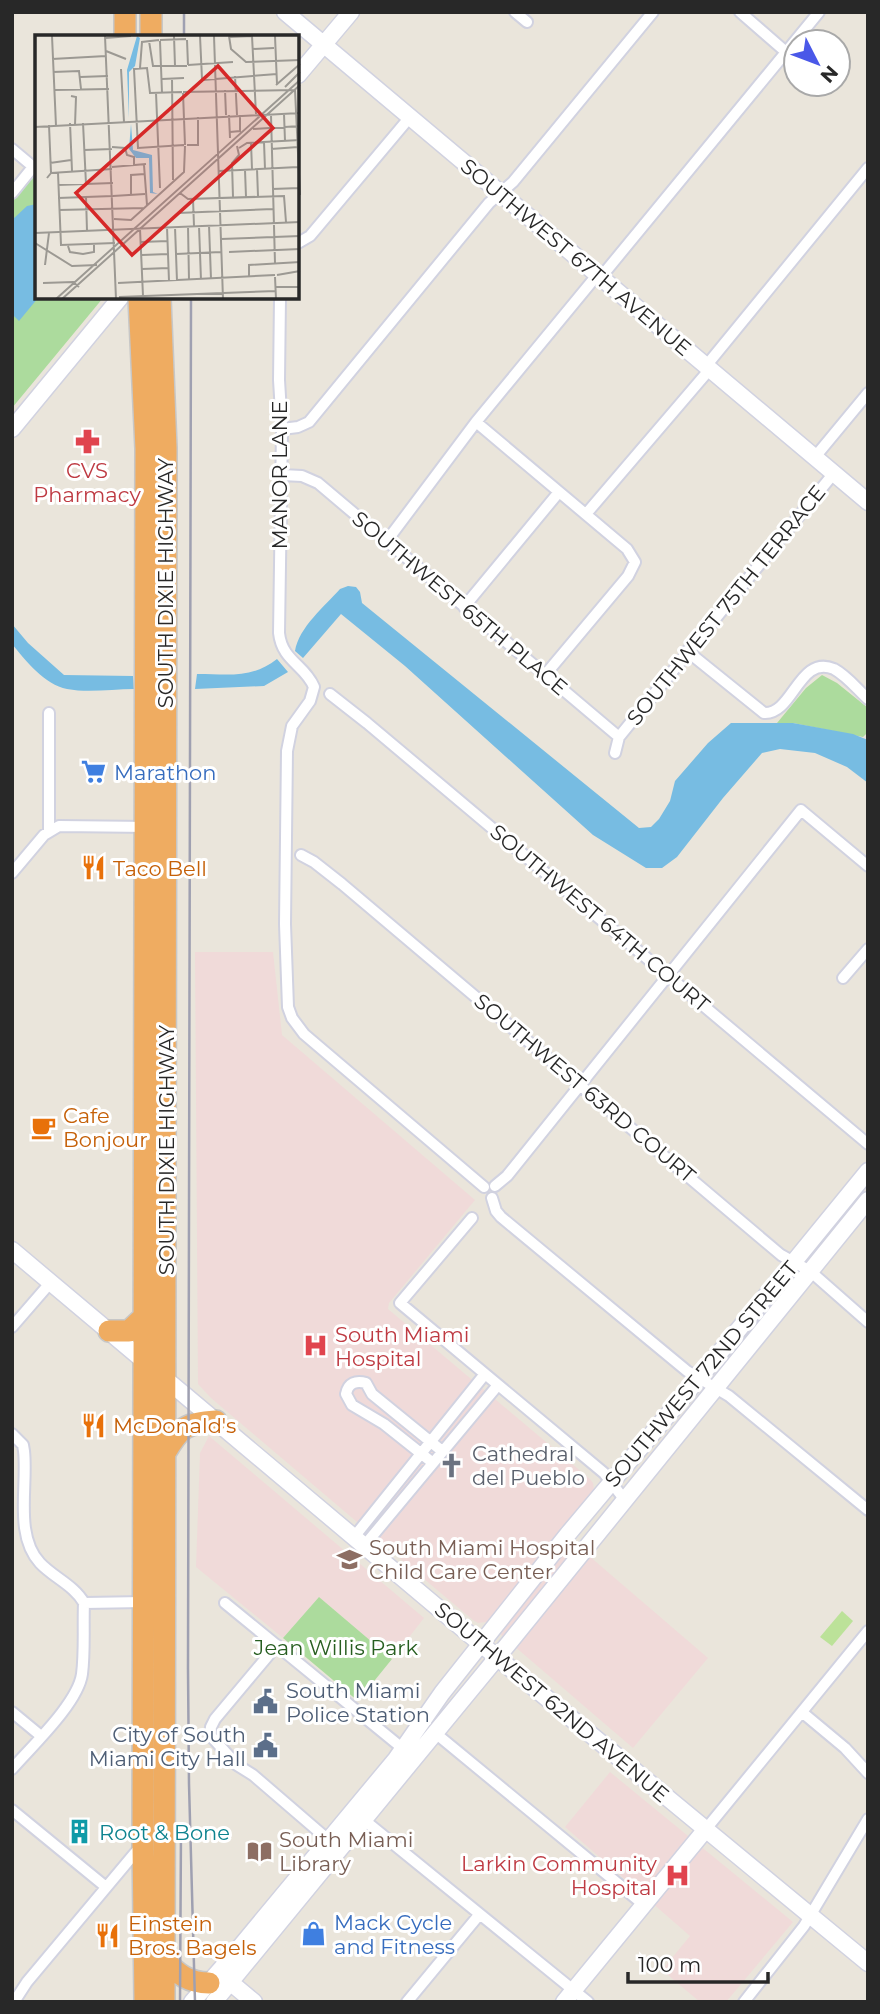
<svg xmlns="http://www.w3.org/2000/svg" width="880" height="2014" font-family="Montserrat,sans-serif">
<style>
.medical{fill:#f0dad9}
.green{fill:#acdb9d}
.pitch{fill:#bce299}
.water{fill:#77bce2}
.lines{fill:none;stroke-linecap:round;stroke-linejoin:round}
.street-casing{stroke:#d1d2e0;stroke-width:14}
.secondary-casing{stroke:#d1d2e0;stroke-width:19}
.highway-casing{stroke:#c7c7c7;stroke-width:24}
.street{stroke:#fff;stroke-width:10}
.secondary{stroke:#fff;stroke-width:16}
.highway{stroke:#efac61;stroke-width:21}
.rail{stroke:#9fa0b1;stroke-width:2.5}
.labels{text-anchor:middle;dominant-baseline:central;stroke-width:6;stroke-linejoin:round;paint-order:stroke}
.street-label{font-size:21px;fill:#282828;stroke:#fff}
.health-label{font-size:21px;fill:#be3a42;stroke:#fff}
.shop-label{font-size:21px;fill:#366cbe;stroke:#fff;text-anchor:start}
.food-label{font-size:21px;fill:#c56008;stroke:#fff;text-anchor:start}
.worship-label{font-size:21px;fill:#5b616d;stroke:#fff;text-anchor:start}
.education-label{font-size:21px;fill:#785e54;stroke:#fff;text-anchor:start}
.park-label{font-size:21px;fill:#275e20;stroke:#fff}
.service-label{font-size:21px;fill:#4e5e75;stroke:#fff;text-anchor:start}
.culture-label{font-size:21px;fill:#0d838f;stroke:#fff;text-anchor:start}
.inset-road{fill:none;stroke:#9c9993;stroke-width:2}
.view{fill:#d62828;fill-opacity:0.15;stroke:#d62828;stroke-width:3.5}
.inset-edge{fill:none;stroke:#282828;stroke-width:3.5}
</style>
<rect width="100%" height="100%" fill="#eae5db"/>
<path class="medical" d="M195,952H273L282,1035L475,1200L389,1303L388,1309L590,1479L593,1483L594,1490L560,1531L708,1658L633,1748L486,1622L478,1623L473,1620L430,1584L211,1398L198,1384Z
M209,1436L424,1618L392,1659L319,1597L283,1638L196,1567L200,1453Z
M610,1772L793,1922L726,2002H700L662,1970L690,1936L565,1827Z"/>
<path class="green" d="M35,174L37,175V298H103L12,408V201Z
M822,675L837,683L868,708V732L863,737L793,723H777L806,688Z
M319,1597L392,1659L358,1701L283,1638Z"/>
<path class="pitch" d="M842,1611L853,1621L832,1646L820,1637Z"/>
<path class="water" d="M37,204L38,298L19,321L12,314V220L27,206Z
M348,586L356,587L360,592L362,603L639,828L651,827L659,819L670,801L675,781L708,743L731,723H793L853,734L868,740V783L847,767L815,753L780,749L762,753L723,798L677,857L662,868H646L593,835L405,666L341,614L303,658L295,651C299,627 325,606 340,589Z
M12,624L28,643L64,675L133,676L134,689C113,689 88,693 67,689C45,685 25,660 12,644Z
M277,659L288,672L264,686L195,689L197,674C229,674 251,679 277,659Z"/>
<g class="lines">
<defs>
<path id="street" d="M515,12L527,22
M740,12L786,52
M12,149L37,170
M12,193L33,167
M298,243L310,236L410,117
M601,277L819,12
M280,298L279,380L282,429L279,633C282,661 305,665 314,687L310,701L292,726L287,751L285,924L288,1007L292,1018L304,1034L484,1187
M706,366L868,168
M476,422L627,549L635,562L628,576L545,675
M282,429L298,427L309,422L489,203L513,182L653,12
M815,457L868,393
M282,475L302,476L318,483L619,737
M586,514L710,369
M386,542L476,422L598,274
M464,607L559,492
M687,651L764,713C793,715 799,654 834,669C847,676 857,689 868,699
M330,694L367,723L868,1144
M615,753L619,737L834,473
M49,832V713
M301,855L314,862L342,884L781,1255L810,1271L868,1322
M12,873L44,835L59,826L149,827
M843,978L868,949
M495,1186L507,1176L801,810L868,866
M492,1198L496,1211L501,1217L687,1371L729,1396L868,1510
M472,1218L400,1303L604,1473L624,1499
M12,1327L51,1282
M12,1434L23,1445L24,1451C28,1486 14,1535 40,1563C53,1577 75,1586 84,1603L144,1602
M433,1463L384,1424L352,1405L346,1394C348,1383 356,1380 366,1383L372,1394L442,1451
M354,1537L485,1374
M364,1546L498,1385
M225,1603L407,1752
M277,1645L215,1719L211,1727L210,1735L237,1765L253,1775L332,1843
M12,1712L41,1736
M803,1713L845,1748L868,1773
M434,1732L644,1905
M12,1769C32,1746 78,1703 82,1674C85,1651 83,1626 84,1603
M12,1810L106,1887
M364,1820L588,2002
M706,1829L868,1631
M14,2002L27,1982L140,1847
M407,2002L479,1915
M744,2002L804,1926L868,1819"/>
<path id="secondary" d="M285,12L868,502
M298,75L351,12
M12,429L120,298
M12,1250L481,1644L868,1963
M230,1982L254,2002
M192,2002L235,1953L396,1759L442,1693L568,1534L699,1378L868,1171
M214,2002L509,1643L868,1200
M564,2002L706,1829"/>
<path id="highway" d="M151,12V37
M125,37V12
M139,298L146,449L143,1844L145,2002
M160,298L166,448L164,2002
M109,1331H129L145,1316
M165,1453C180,1427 186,1423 216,1421
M165,1960C177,1974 189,1983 209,1983"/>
</defs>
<use href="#street" class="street-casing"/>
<use href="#secondary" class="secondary-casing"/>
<use href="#highway" class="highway-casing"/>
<use href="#street" class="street"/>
<use href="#secondary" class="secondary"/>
<use href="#highway" class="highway"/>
<path class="rail" d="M184,37V12
M191,298L188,1669L189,1784L195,2002
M180,2002L181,1830"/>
</g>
<defs>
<symbol id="pharmacy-bare" viewBox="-9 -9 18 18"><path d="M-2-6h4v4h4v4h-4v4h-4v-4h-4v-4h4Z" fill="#e0444e" stroke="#fff" stroke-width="2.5" paint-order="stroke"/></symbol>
<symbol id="supermarket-bare" viewBox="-9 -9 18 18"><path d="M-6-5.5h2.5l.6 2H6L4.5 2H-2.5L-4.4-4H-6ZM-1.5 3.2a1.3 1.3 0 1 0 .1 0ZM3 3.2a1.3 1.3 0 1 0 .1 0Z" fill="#3f7fe0" stroke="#fff" stroke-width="2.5" paint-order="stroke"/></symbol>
<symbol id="restaurant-bare" viewBox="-9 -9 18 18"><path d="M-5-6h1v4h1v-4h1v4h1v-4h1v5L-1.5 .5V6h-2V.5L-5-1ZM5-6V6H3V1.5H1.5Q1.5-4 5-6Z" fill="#e8710a" stroke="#fff" stroke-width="2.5" paint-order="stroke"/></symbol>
<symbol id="cafe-bare" viewBox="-9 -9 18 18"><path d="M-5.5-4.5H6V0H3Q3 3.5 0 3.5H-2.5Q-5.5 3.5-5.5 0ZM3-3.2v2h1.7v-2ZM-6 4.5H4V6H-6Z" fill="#e8710a" stroke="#fff" stroke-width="2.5" paint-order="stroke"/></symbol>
<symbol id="hospital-bare" viewBox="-9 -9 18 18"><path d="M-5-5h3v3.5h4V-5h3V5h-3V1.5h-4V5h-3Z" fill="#e0444e" stroke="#fff" stroke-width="2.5" paint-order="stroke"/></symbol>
<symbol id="church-bare" viewBox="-9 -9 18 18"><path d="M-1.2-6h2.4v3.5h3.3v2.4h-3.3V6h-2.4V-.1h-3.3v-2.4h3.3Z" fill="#6b7280" stroke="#fff" stroke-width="2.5" paint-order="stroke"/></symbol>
<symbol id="school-bare" viewBox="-9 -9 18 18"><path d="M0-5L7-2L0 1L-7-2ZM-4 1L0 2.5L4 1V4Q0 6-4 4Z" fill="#8d6e63" stroke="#fff" stroke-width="2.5" paint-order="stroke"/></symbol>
<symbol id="civic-bare" viewBox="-9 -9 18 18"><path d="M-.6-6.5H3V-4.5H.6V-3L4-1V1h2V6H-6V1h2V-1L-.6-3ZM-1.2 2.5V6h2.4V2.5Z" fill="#5c6f8a" stroke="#fff" stroke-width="2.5" paint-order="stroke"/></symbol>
<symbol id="building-bare" viewBox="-9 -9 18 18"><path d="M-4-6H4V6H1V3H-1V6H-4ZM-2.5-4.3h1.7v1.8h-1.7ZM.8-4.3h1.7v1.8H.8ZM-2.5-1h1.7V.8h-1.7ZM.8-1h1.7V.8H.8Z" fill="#0f9aa8" stroke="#fff" stroke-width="2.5" paint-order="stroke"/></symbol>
<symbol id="library-bare" viewBox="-9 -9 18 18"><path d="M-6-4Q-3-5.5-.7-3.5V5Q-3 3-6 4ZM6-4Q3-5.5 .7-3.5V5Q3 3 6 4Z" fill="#8d6e63" stroke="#fff" stroke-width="2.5" paint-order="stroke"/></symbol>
<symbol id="shop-bare" viewBox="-9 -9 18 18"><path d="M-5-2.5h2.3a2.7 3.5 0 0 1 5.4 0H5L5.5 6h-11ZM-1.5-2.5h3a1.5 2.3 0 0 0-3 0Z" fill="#3f7fe0" stroke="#fff" stroke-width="2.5" paint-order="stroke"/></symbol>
</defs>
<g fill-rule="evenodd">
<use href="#pharmacy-bare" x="70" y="424" width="35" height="35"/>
<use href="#supermarket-bare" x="76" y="754" width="35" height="35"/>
<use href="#restaurant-bare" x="76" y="850" width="35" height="35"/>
<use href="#cafe-bare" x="26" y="1110" width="35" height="35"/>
<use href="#hospital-bare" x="298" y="1328" width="35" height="35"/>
<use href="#restaurant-bare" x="76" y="1408" width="35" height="35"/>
<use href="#church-bare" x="434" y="1448" width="35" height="35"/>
<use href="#school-bare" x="332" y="1542" width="35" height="35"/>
<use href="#civic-bare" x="248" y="1684" width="35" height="35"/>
<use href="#civic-bare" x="248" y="1728" width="35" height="35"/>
<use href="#building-bare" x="62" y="1814" width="35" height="35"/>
<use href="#library-bare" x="242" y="1834" width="35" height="35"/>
<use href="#hospital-bare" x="660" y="1858" width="35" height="35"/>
<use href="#shop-bare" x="296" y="1916" width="35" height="35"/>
<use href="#restaurant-bare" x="90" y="1918" width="35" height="35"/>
</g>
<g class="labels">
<g class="street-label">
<text transform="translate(576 257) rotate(40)">SOUTHWEST 67TH AVENUE</text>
<text transform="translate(279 475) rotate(-90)">MANOR LANE</text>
<text transform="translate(165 583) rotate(-90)">SOUTH DIXIE HIGHWAY</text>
<text transform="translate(460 603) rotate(40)">SOUTHWEST 65TH PLACE</text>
<text transform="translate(726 605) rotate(-51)">SOUTHWEST 75TH TERRACE</text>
<text transform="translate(600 918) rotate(40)">SOUTHWEST 64TH COURT</text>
<text transform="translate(585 1088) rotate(40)">SOUTHWEST 63RD COURT</text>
<text transform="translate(166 1150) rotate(-90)">SOUTH DIXIE HIGHWAY</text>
<text transform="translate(701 1374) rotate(-50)">SOUTHWEST 72ND STREET</text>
<text transform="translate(552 1702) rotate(40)">SOUTHWEST 62ND AVENUE</text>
</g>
<g class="health-label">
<text x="87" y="470">CVS<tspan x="87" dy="24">Pharmacy</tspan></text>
<text x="335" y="1334" text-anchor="start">South Miami<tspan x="335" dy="24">Hospital</tspan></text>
<text x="657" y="1863" text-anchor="end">Larkin Community<tspan x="657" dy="24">Hospital</tspan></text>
</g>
<g class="shop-label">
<text x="114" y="772">Marathon</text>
<text x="334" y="1922">Mack Cycle<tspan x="334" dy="24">and Fitness</tspan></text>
</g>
<g class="food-label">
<text x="113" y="868">Taco Bell</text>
<text x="63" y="1115">Cafe<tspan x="63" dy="24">Bonjour</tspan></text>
<text x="113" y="1425">McDonald's</text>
<text x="128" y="1923">Einstein<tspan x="128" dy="24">Bros. Bagels</tspan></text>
</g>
<g class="worship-label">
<text x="472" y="1453">Cathedral<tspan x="472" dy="24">del Pueblo</tspan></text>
</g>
<g class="education-label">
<text x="369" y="1547">South Miami Hospital<tspan x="369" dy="24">Child Care Center</tspan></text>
<text x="279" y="1839">South Miami<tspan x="279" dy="24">Library</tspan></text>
</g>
<g class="park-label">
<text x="336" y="1647">Jean Willis Park</text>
</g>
<g class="service-label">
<text x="286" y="1690">South Miami<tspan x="286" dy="24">Police Station</tspan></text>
<text x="246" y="1734" text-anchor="end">City of South<tspan x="246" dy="24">Miami City Hall</tspan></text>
</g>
<g class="culture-label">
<text x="99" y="1832">Root &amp; Bone</text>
</g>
</g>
<g transform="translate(35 35)">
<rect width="264" height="264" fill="#eae5db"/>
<path d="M102,1L105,3L100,31L94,37V83L92,35ZM96,89L98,115L117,120L118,157L123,159L115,158L114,123H101L94,114Z" fill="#77bce2"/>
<path class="inset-road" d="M17,1L21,91M70,1L81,264M139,1L140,31M165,1L167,44M179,1L188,264M194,1L196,14L211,27L265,25M217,1L221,79M240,1L242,49M194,2L218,1M70,3L96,1M125,5L151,4M152,5L153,30M114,6L118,31H152M125,6L127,58M218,14L239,13M71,16L91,24M17,24L71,21M153,30L198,27M105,33L107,7L124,5M86,34L89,87M18,37L44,36L46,54M200,41L202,80M45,42L73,41M137,43L138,145M127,44L149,43M168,45L242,39M241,50L265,29M250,52L265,37M19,55L74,54M190,55L191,80M260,55L265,160M147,57L115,58L112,33L99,34L103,113L149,110M148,57L260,55M121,58L125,153M148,58L150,110M36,61L41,62L40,90M249,79L250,106M194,80L195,103M236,80L240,228M35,88L37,136M48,88L51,149M0,92L265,78M218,94L265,91M195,97L205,96V80M229,107L230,134M216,108L217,134M152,110H163V82M77,112L90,113L92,120L99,122V131M204,113L212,108L265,105M236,114L263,112M49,115L77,114M15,128L36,125M109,130L112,170M77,132L111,129M222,134L223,161M210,135L211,162M184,136L263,132M16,138L77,134M23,138L26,210L80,208M12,143L16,138L14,90M23,150L78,148M237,154L265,153M145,158L153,164L249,161L251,187M96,160V140L110,139M78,161L110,159M51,162L52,196M198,162L197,128L204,120L202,111M23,163L78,161M158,164L159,191M24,175L109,173M143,178L238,174M79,184L96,185L149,137L150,111M174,190L176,244M153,191L154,245M164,191L166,245M132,192L134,246M140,192L142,246M105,194L108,261M0,198L265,187M186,204L265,201M106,207L133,206M0,208L37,231L62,230M33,211L35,217L48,219L59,217V209M194,217L265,214M141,219L186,217M107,220L133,219M10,230L14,198M107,234L134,233M242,240L265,236M214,242V230L265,227M240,242L241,264M8,248L38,247L44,252M83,248L240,240M241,252H265M84,262L241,256M21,264L265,45M27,264L265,50"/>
<path class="view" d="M183,31L238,93L97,220L41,158Z"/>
<rect width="264" height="264" class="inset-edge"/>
</g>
<rect width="880" height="2014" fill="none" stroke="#282828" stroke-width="28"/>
<g transform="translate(817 63) rotate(132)"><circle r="33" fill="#ffffff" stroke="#a9a9a9" stroke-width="2"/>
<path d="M0-5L12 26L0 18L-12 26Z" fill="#4a58e8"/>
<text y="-10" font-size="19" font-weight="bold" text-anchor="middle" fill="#282828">N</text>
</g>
<path d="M628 1972v10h140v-10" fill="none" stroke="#282828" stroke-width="3.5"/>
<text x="638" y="1972" font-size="21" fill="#282828" stroke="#ffffff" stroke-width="5" paint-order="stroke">100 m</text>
</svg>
